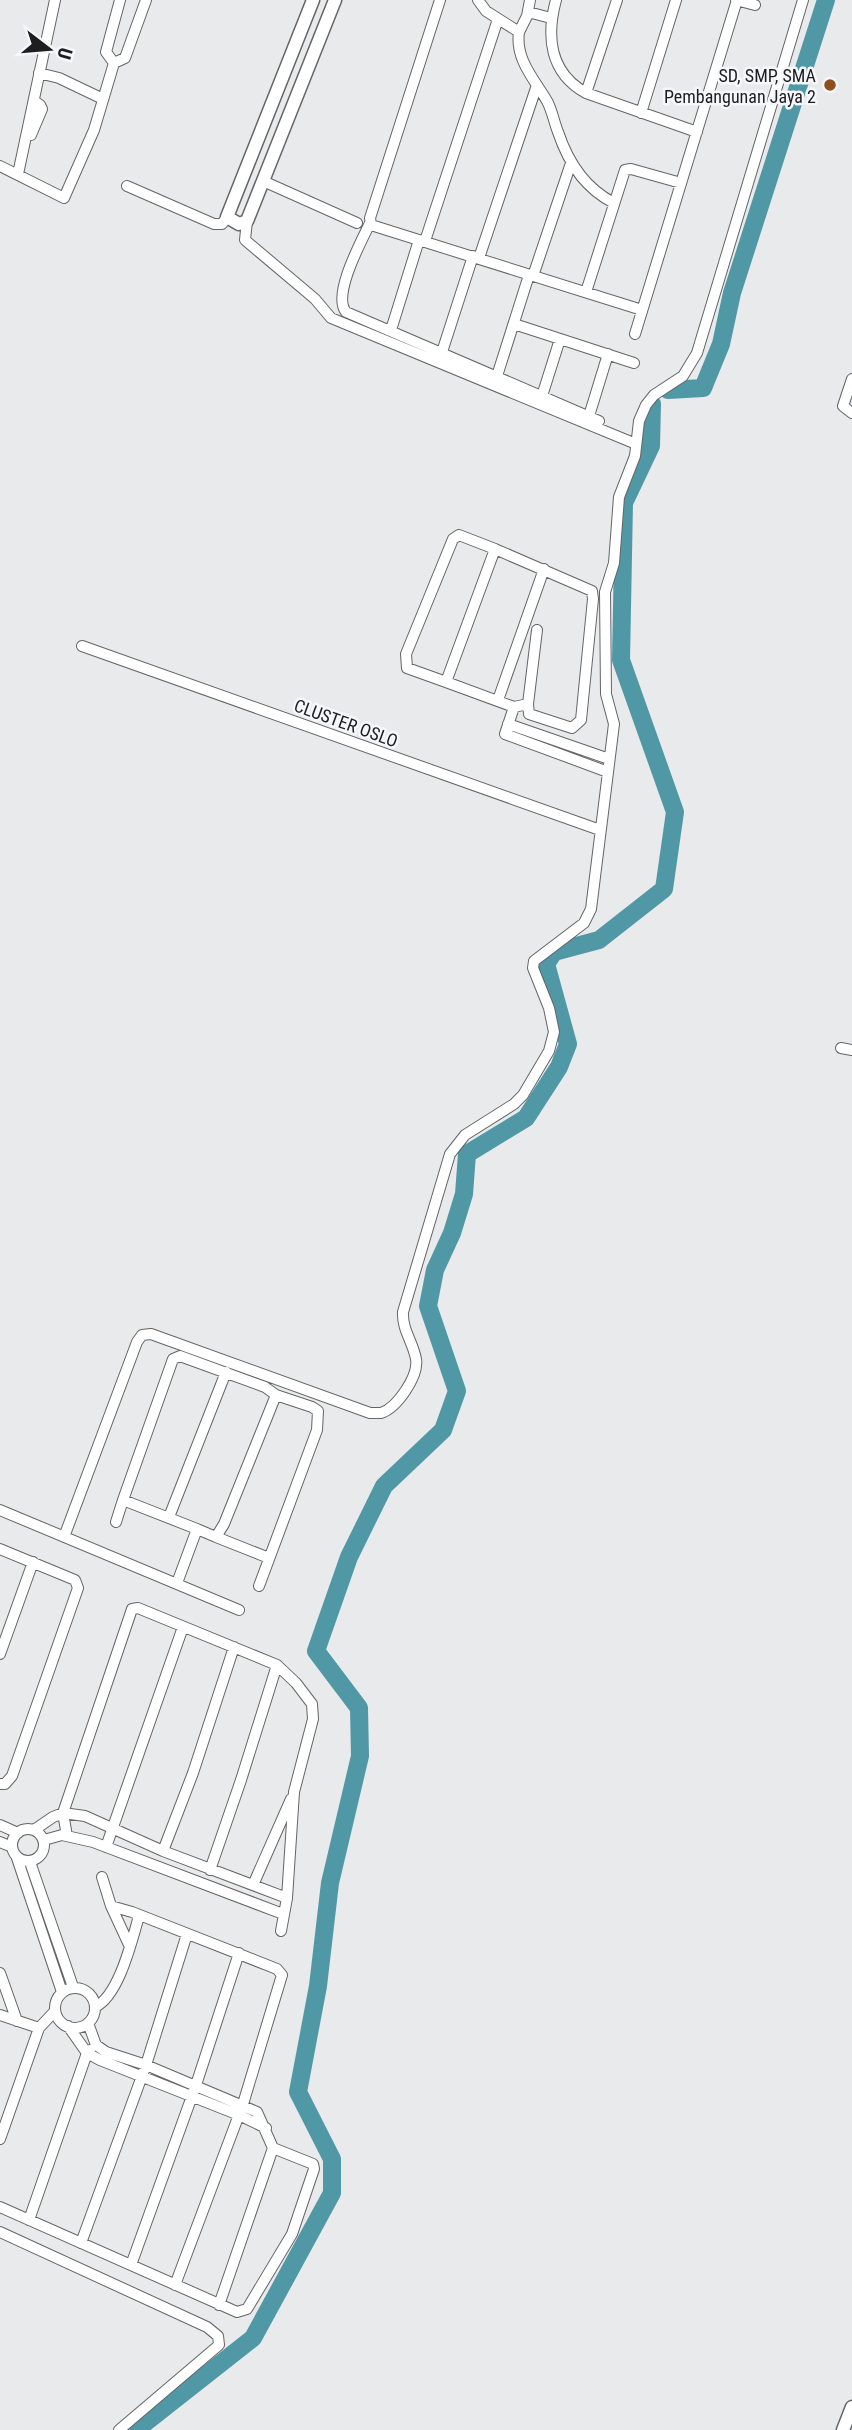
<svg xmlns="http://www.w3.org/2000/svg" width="852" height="2430" font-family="'Roboto Condensed',sans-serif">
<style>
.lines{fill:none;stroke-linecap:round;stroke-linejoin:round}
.river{stroke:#5198a6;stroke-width:18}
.minor-casing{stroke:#646567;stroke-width:12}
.tertiary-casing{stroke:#646567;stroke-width:15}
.minor{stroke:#fff;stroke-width:10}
.tertiary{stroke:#fff;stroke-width:12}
.poi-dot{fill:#914f1d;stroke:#f6f7fa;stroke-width:2.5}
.labels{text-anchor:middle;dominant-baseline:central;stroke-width:5;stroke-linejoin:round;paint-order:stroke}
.poi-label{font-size:18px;fill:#1e1e1f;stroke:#f6f7fa;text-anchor:end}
.street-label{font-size:18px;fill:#1e1e1f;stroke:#f6f7fa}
</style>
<rect width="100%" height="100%" fill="#e9eaec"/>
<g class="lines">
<path class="river" d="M668,390L703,388L721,344L732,293L826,0
M136,2430L253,2338L332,2193V2159L298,2092L318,1986L330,1883L360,1756L359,1708L316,1651L349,1557L384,1486L443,1430L457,1391L428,1306L435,1270L452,1233L464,1194L467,1154L526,1118L559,1067L568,1044L546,964L554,952L599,940L664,889L675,812L621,660L624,503L651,446L652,404"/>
<defs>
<path id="minor" d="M440,0L370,218L371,225L642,310
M478,0L486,11L519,32C515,59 534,79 547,101C552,110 554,122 558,132C568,162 584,188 614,203
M556,0C546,37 550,73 586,93L697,132
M736,0L755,5
M528,12L551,18
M519,32L527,16L530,0
M114,63L125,58L146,0
M114,63L106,52L120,0
M39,73L59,78L103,99
M586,93L617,0
M641,113L676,0
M31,135L42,109L40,105L34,101
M0,166L64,198L94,130L114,63
M18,174L55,0
M263,181L357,223
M127,186L214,224H222L227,217
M247,221L245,240L315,299L331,318L636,444
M370,223C361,242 332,295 346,312L599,421
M425,241L498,19
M479,258L537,85
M533,276L571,163
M586,292L625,170L631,169L681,183
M514,324L634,363
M391,330L419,240
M635,334L737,0
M442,352L473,256
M497,376L529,275
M852,379L843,406L852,413
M542,396L560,339
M589,416L608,354
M537,630L528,704L514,707L505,734L608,772
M82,646L600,830
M446,682L407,668L406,654L453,539L459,535L495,549
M498,700L544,569
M514,707L446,682L495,549L592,591L593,599L581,720L572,728L529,714L528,704
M508,724L609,759
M841,1048L852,1050
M123,1500L173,1359L180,1356L265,1387L276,1395L312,1407L318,1411L317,1430L259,1586
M0,1510L239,1610
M169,1517L226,1372
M116,1522L123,1500L197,1529L177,1583
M197,1529L216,1537L224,1524L276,1395
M64,1537L137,1342L142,1335L151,1334L370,1413C373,1413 379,1413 381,1413C397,1408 419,1376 416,1359C413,1342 402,1330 403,1312L450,1154L465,1135L514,1104L523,1095L549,1051L554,1032L549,1008L533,968L534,961L584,923L591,909L614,724L606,694L605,592L614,563L619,497L635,456L639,421L646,405L654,395L683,376L697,353L803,0
M216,1537L269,1558
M0,1549L75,1580L78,1588L12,1776L5,1784H0
M0,1654L33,1562
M0,1825L18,1833
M12 1845a16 16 0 1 1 32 0a16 16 0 1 1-32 0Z
M34,1830L53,1817L63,1813L85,1816L163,1851L287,1898
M67,1836L63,1813L132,1609L138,1608L277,1665L296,1683L312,1704L313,1719L294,1792L287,1898L281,1931
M44,1840L62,1835L93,1842L283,1914
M0,1842L12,1847
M106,1847L183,1627
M163,1851L193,1773L234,1647
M17,1858L62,1992
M30,1862L73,1987
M210,1870L241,1780L277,1665
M102,1877L111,1906L130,1947
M253,1885L291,1799
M111,1906L132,1912L277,1969L282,1975L243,2104L175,2285
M0,1973L17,2021
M55 2008a20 20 0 1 1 40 0a20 20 0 1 1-40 0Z
M95,2007C119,1996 132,1940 139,1916
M0,2015L39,2028L55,2011
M68,2026L87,2053L100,2060L239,2115L266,2128
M0,2139L39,2028
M0,2207L237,2312L247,2309L292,2234L314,2169L313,2164L273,2148L257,2112L146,2065L106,2052L96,2045L88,2023
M29,2220L87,2053L90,2050
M0,2232L207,2327L218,2336L219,2345L119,2430
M81,2243L146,2065L187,1934
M131,2265L196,2085L239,1953
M219,2305L273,2148"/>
<path id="tertiary" d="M313,0L227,217L239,224L247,221L335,0
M843,2430L852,2407"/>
</defs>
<use href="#minor" class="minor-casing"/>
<use href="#tertiary" class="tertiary-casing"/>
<use href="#minor" class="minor"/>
<use href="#tertiary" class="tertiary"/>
</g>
<circle class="poi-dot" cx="830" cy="85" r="7"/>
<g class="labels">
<g class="poi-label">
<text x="816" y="75">SD, SMP, SMA<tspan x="816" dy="21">Pembangunan Jaya 2</tspan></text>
</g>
<g class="street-label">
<text transform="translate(346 723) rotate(20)">CLUSTER OSLO</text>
</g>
</g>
<g transform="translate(49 49) rotate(106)" stroke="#f6f7fa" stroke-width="5" paint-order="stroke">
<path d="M0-5L12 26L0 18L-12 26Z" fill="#1e1e1f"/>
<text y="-10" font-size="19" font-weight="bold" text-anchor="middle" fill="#1e1e1f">U</text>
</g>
</svg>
